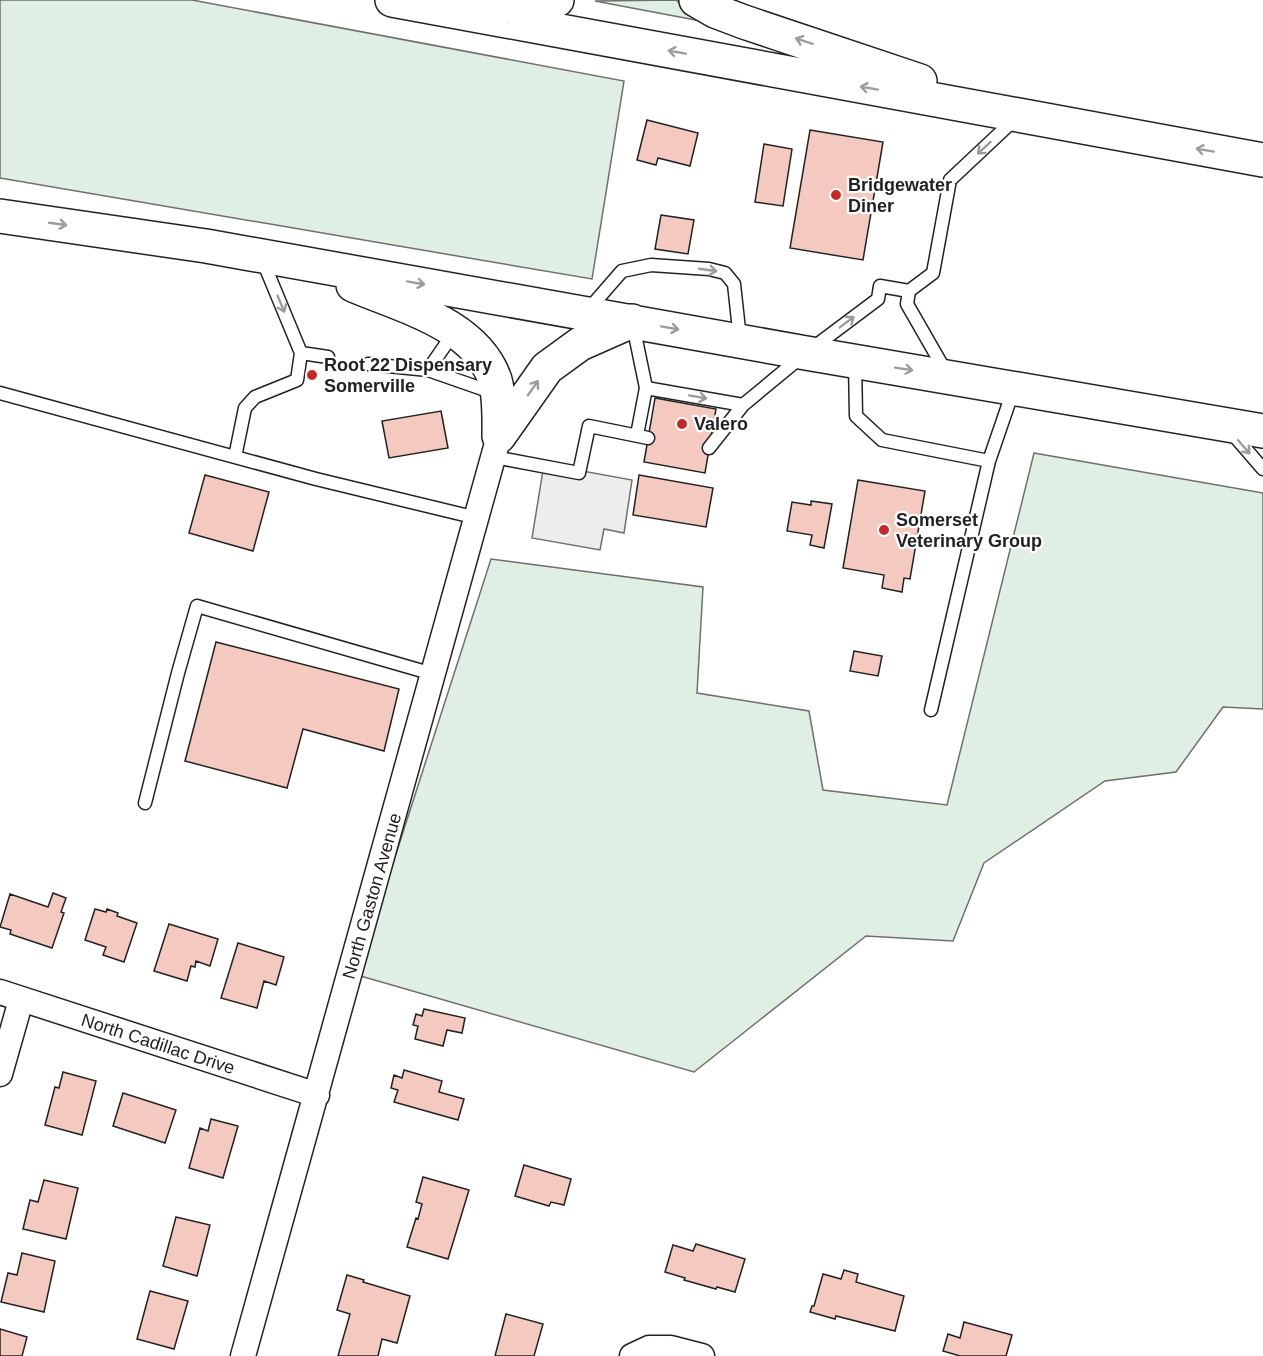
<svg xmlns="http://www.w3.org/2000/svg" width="1263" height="1356" font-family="Arial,sans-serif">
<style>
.green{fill:#e0efe3;stroke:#6f6f6f;stroke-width:1.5}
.parking{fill:#ededed;stroke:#6f6f6f;stroke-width:1.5}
.building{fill:#f3c9c0;stroke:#222;stroke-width:1.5}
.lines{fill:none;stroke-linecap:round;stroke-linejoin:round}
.service-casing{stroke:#222;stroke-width:15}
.minor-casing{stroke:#222;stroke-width:27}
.trunk-casing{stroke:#222;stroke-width:36}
.service{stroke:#fff;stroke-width:12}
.minor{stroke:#fff;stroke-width:24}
.trunk{stroke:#fff;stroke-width:33}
.oneway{stroke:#9c9c9c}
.poi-dot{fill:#c62828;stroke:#fff;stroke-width:2}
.labels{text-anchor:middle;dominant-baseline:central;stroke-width:4.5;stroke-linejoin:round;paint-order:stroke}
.poi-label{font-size:18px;font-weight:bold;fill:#222;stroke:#fff;text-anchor:start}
.street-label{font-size:18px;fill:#222;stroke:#fff}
</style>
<rect width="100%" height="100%" fill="#fff"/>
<path class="green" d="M0,0H192L624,81L592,279L0,178Z
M676,0L694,16L706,22L595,1Z
M1034,453L1263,493V709L1223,707L1176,772L1105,781L984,863L953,941L866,936L694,1072L357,975L491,559L703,587L697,693L809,711L823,790L947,805Z"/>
<path class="parking" d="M544,464L632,480L624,533L604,529L600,550L532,538Z"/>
<path class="building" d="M647,120L698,133L690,166L658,158L656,165L637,160Z
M810,130L883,142L863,260L790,248Z
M764,144L792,149L783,206L755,202Z
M661,215L694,220L688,254L655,249Z
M655,398L716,409L705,473L644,462Z
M441,411L448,448L389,458L382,421Z
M205,475L269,492L253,551L189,533Z
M639,475L713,488L706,527L633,515Z
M858,480L925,491L910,579L904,578L902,592L882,588L884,575L843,568Z
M811,501L832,504L824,548L810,545L812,535L787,531L792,502L811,505Z
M216,642L399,689L384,751L303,729L287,788L185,761Z
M854,651L882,656L878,676L850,671Z
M53,893L66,898L61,912L64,913L52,948L10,934L11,930L0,927L10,894L48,907Z
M95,909L106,912L107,909L118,913L117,916L137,923L124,962L103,955L106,947L85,940Z
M169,924L218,939L210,966L196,961L195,967L191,966L187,981L154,971Z
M238,943L284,957L276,985L264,981L257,1008L221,998Z
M424,1009L465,1018L462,1033L447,1030L443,1046L415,1039L418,1026L413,1025L416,1014L422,1016Z
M404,1070L442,1081L439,1092L464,1099L458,1120L394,1102L398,1090L391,1088L394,1075L402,1078Z
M63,1072L96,1081L82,1135L45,1125L55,1087L59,1088Z
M123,1093L176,1110L165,1143L113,1126Z
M211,1119L238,1126L223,1178L189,1168L200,1128L208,1131Z
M524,1165L571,1179L564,1205L551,1202L549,1206L515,1196Z
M423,1177L469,1190L448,1259L407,1247L416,1218L418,1219L422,1204L416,1202Z
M44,1180L78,1188L66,1239L23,1229L30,1200L38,1202Z
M176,1217L210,1225L197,1276L163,1266Z
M696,1244L745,1259L735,1292L717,1287L716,1289L684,1280L685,1278L665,1272L673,1245L693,1251Z
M22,1253L55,1261L44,1312L1,1302L8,1273L17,1275Z
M844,1270L858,1274L856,1282L904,1296L895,1331L836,1316L835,1319L810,1312L812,1306H814L823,1274L841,1279Z
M347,1275L364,1280L363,1282L410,1296L397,1343L382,1339L378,1356H338L350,1314L337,1310Z
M150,1291L188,1301L174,1349L137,1339Z
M506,1314L543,1324L534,1356H495Z
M964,1322L1012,1335L1006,1356H960L943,1351L948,1334L960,1338Z
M0,1329L27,1337L22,1356H0Z"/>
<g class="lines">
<defs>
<path id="service" d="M909,291L907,304L946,372
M588,310L622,271L651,265L709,269L725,273L734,284L740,339
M633,325L646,388L743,405L806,353L878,299L880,286L909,291L933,273L950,180L1015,119
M301,353L328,357
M855,362L856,416L882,440L989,461L1013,391
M368,364L428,370L494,393
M428,370L455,331
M0,393L316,479L477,518
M1231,432L1263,469
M637,435L646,388
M709,448L743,405
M235,457L245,408L255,397L297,380L301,353L262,259
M494,457L579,473L589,426L648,438
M931,710L989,461
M145,803L178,673L197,606L433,674"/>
<path id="minor" d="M0,992L317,1095
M0,1074L21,1000
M243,1356L499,436
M632,1356L649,1348H671L702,1356"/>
<path id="trunk" d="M392,0L1263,160
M696,0L715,11L744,22L920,81
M496,7L530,5L557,0
M0,216L206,246L806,353L1263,431
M353,285C402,306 476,324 495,380C500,398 499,418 499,436
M499,436L547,368L580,344L632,321"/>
</defs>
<use href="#service" class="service-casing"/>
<use href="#minor" class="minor-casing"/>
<use href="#trunk" class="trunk-casing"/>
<use href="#service" class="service"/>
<use href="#minor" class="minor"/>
<use href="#trunk" class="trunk"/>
</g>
<defs><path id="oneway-shaft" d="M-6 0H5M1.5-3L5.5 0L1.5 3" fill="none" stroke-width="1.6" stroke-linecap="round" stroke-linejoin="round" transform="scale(1.5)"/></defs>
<g class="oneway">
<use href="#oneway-shaft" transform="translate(804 41) rotate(-162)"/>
<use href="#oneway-shaft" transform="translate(677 52) rotate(-170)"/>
<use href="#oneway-shaft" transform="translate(869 88) rotate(-170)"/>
<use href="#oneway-shaft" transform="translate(984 148) rotate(137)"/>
<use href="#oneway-shaft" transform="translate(1205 150) rotate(-170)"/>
<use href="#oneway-shaft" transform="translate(58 224) rotate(8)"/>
<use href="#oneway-shaft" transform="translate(708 270) rotate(8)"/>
<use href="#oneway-shaft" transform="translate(416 283) rotate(10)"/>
<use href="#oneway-shaft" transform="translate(281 304) rotate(67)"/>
<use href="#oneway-shaft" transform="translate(847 322) rotate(-37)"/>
<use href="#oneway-shaft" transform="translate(670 328) rotate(10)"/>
<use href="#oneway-shaft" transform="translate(904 369) rotate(9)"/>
<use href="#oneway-shaft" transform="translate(533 388) rotate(-55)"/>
<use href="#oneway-shaft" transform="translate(698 397) rotate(10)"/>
<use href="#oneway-shaft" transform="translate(1244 447) rotate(49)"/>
</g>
<g class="poi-dot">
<circle cx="836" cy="195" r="6"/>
<circle cx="312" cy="375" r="6"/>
<circle cx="682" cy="424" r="6"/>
<circle cx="884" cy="530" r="6"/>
</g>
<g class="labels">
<g class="poi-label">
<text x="848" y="185">Bridgewater<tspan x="848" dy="21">Diner</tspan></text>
<text x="324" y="365">Root 22 Dispensary<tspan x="324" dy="21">Somerville</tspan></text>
<text x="694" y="424">Valero</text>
<text x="896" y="520">Somerset<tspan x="896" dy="21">Veterinary Group</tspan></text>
</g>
<g class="street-label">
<text transform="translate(372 896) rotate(-74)">North Gaston Avenue</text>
<text transform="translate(158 1044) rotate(18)">North Cadillac Drive</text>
</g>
</g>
</svg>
